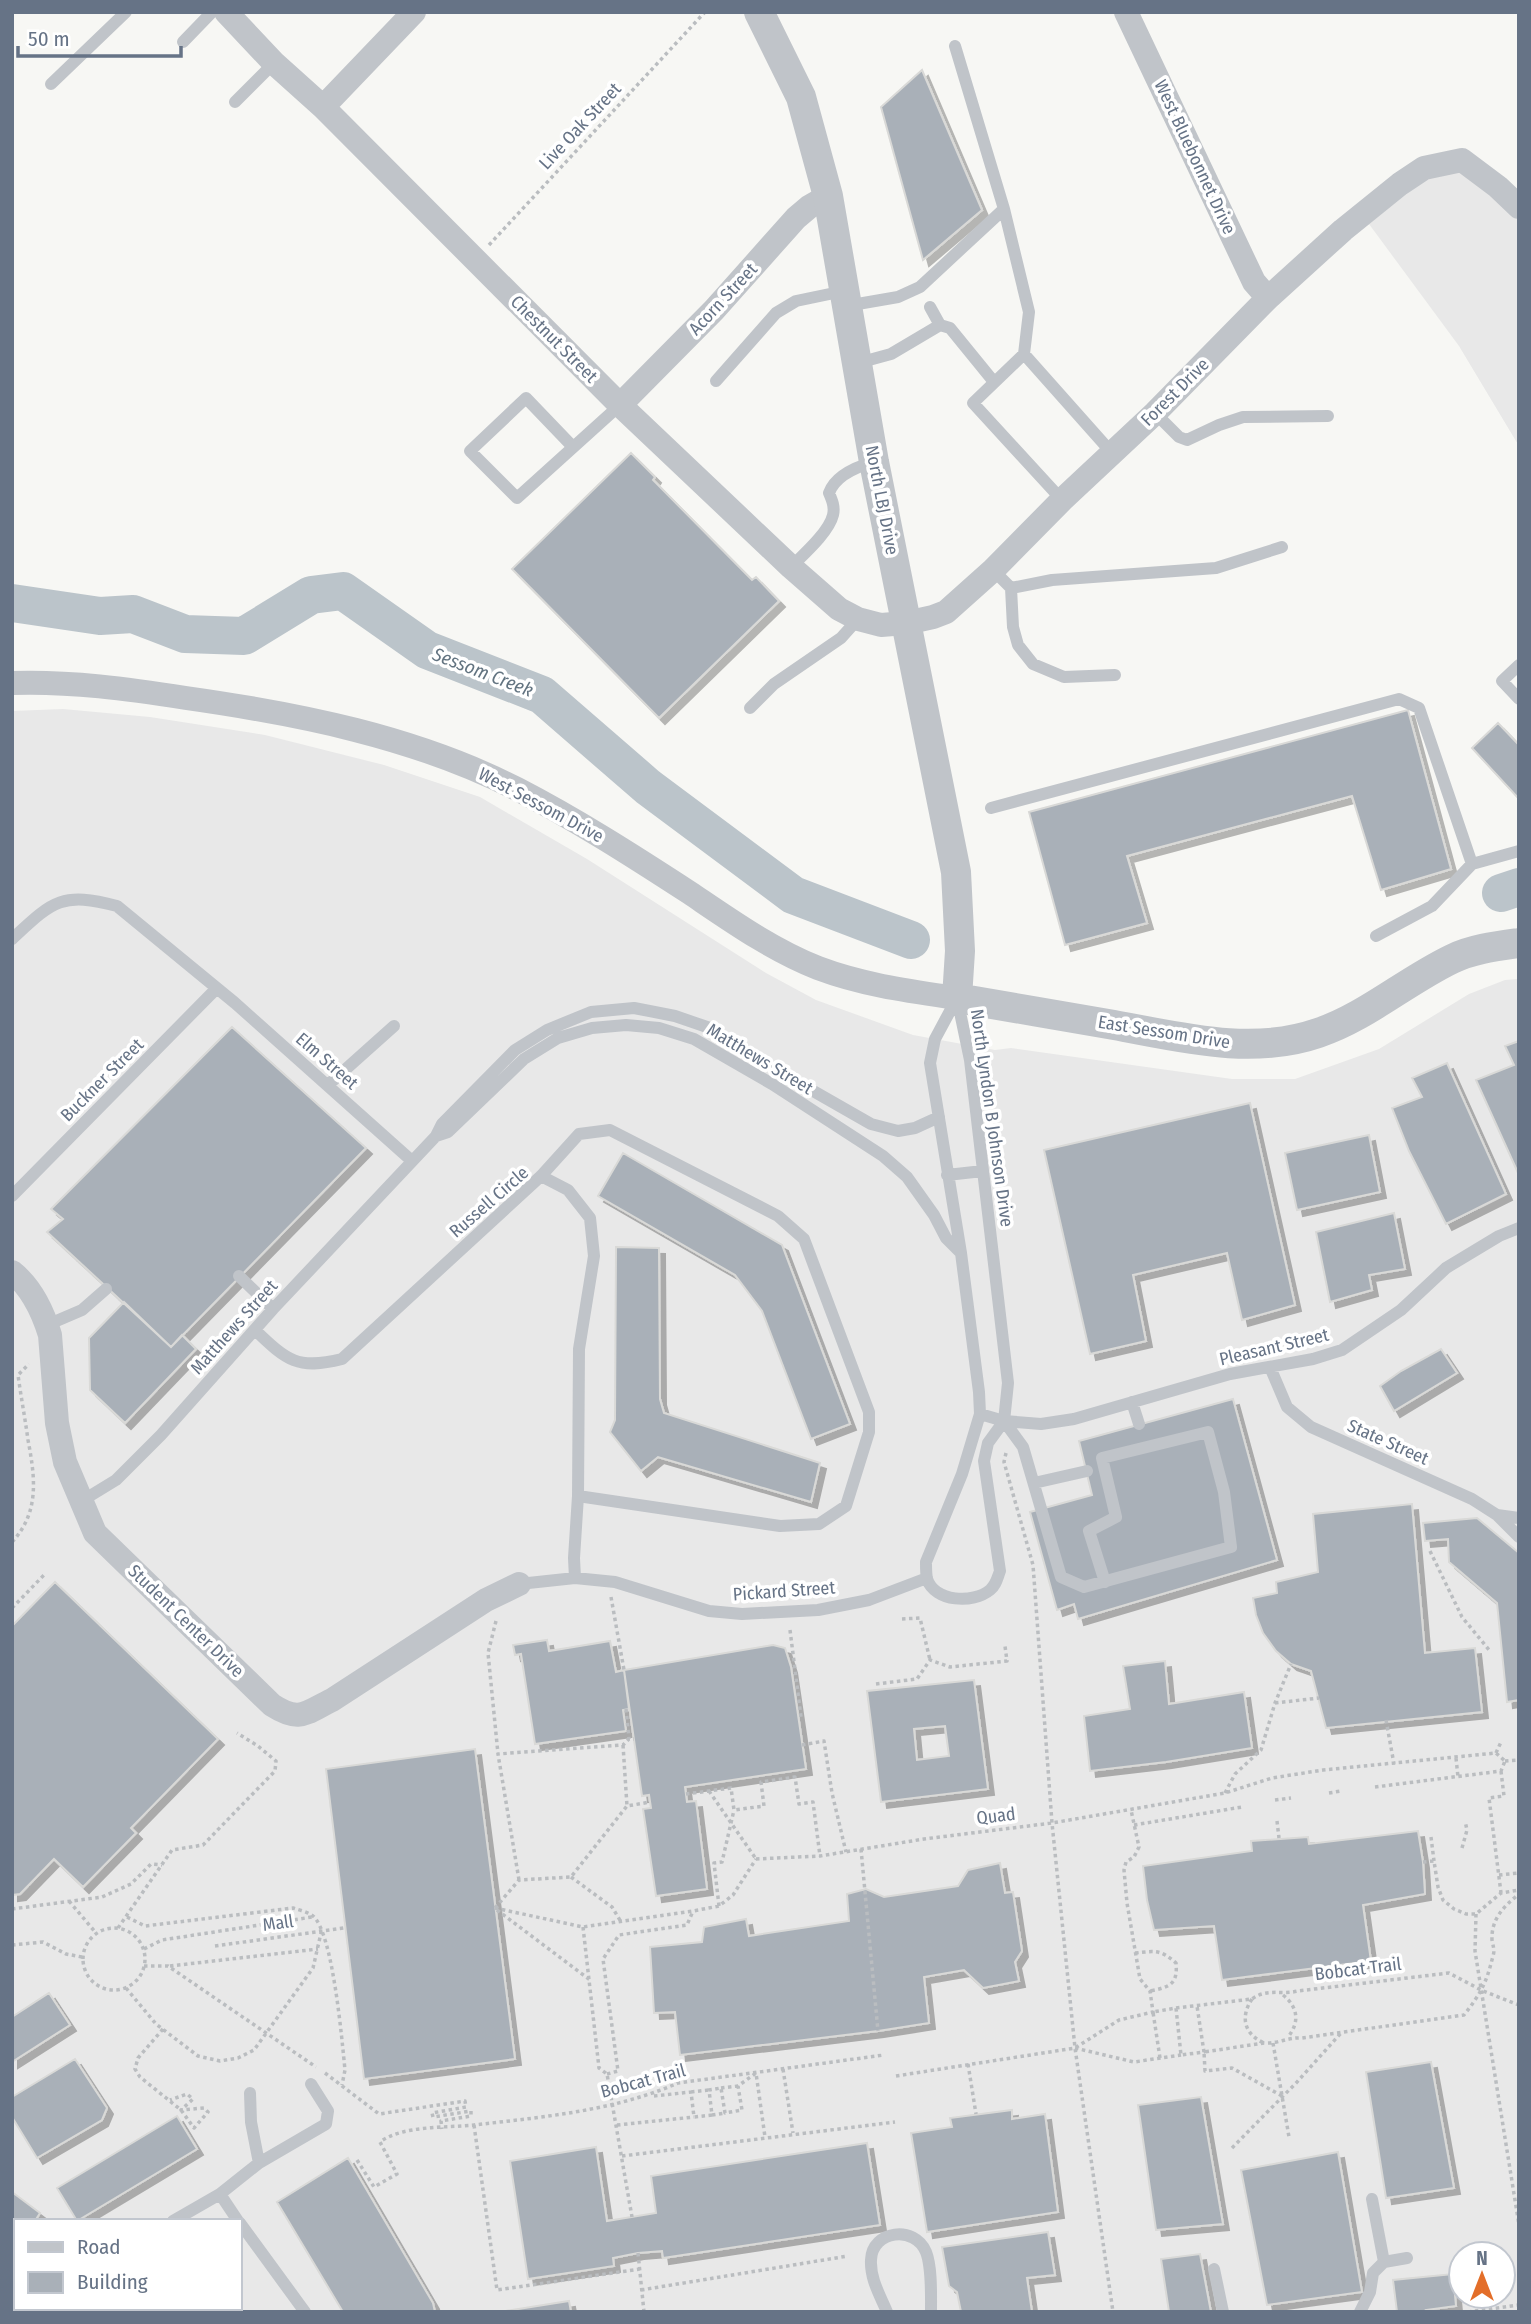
<svg xmlns="http://www.w3.org/2000/svg" width="1531" height="2324" font-family="'Fira Sans Condensed',sans-serif">
<style>
.built{fill:#e8e8e8;fill-rule:evenodd}
.lines{fill:none;stroke-linecap:round;stroke-linejoin:round}
.river{stroke:#bbc4ca;stroke-width:38}
.building{fill:#a9b0b8;stroke:#d9d9d7;stroke-width:2;fill-rule:evenodd;filter:url(#shadow)}
.path{stroke:#babdc0;stroke-width:3.5;stroke-dasharray:3.5 3.5;stroke-linecap:butt}
.service{stroke:#c0c4c9;stroke-width:12}
.minor{stroke:#c0c4c9;stroke-width:24}
.tertiary{stroke:#c0c4c9;stroke-width:30}
.labels{text-anchor:middle;dominant-baseline:central;stroke-width:7;stroke-linejoin:round;paint-order:stroke}
.street-label{font-size:18px;fill:#667386;stroke:#fff}
.water-label{font-size:19px;font-style:italic;fill:#637481;stroke:#fff}
</style>
<defs>
<filter id="shadow"><feDropShadow dx="6" dy="6" stdDeviation="0" flood-color="#0004"/></filter>
</defs>
<rect width="100%" height="100%" fill="#f7f7f4"/>
<path class="built" d="M1461,169L1519,221V446L1459,346L1369,224L1434,172Z
M63,709L150,717L265,735L384,765L480,797L587,859L766,973L816,1000L913,1035L995,1050L1011,1048L1232,1079H1295L1379,1049L1469,994L1505,980L1519,979V2312H12V711ZM16,2221H240V2308H16ZM1461,2254H1503V2296H1461Z"/>
<g class="lines">
<path class="river" d="M12,603L100,616L133,614L185,634L244,636L311,595L343,591L427,650L542,695L648,787L793,895L911,940
M1501,893L1519,887"/>
</g>
<path class="building" d="M922,70L982,210L923,260L881,107Z
M631,453L655,477L653,480L752,580L756,577L779,601L659,718L512,569Z
M1408,710L1451,869L1381,890L1352,796L1127,856L1147,923L1065,945L1029,812Z
M1498,723L1519,745V799L1472,748Z
M232,1027L366,1148L171,1347L47,1232L63,1219L51,1209Z
M1519,1041V1175L1476,1080L1514,1065L1505,1046Z
M1447,1063L1506,1194L1446,1224L1409,1151L1392,1108L1422,1097L1412,1078Z
M1250,1103L1295,1305L1242,1320L1227,1253L1133,1275L1146,1341L1090,1354L1044,1150Z
M1369,1135L1380,1192L1297,1210L1285,1153Z
M623,1153L782,1245L850,1424L811,1439L762,1311L735,1275L598,1196Z
M1394,1213L1405,1269L1369,1275L1372,1290L1330,1302L1316,1232Z
M616,1247L659,1248L660,1399L664,1413L820,1463L811,1502L658,1457L641,1471L610,1432L615,1420Z
M124,1302L171,1347L182,1335L196,1349L125,1423L90,1390L89,1338Z
M1441,1349L1457,1373L1394,1411L1380,1386L1401,1371Z
M1233,1399L1277,1560L1078,1619L1074,1604L1057,1610L1030,1512L1092,1495L1079,1441Z
M1412,1504L1425,1653L1475,1648L1482,1712L1326,1728L1311,1671L1291,1664L1276,1651L1263,1633L1256,1615L1253,1598L1277,1593L1276,1582L1318,1572L1313,1514Z
M1477,1518L1519,1553V1700L1507,1702L1497,1603L1449,1562L1448,1539L1425,1541L1423,1523Z
M55,1582L218,1739L131,1828L136,1833L83,1887L54,1859L20,1894L12,1895V1626Z
M547,1640L549,1651L610,1641L616,1672L624,1670L629,1709L623,1710L626,1731L535,1744L521,1654L515,1655L513,1645Z
M773,1645L785,1648L791,1667L806,1769L685,1787L687,1802L696,1801L707,1889L656,1896L643,1809L651,1808L649,1795L642,1796L624,1670Z
M1165,1661L1169,1704L1244,1692L1252,1748L1166,1762L1090,1771L1084,1716L1130,1709L1123,1666Z
M974,1680L988,1789L881,1802L867,1691ZM945,1726L949,1756L917,1760L914,1729Z
M475,1749L515,2059L364,2079L326,1769Z
M1418,1831L1423,1862L1425,1894L1363,1905L1371,1961L1222,1980L1214,1926L1154,1930L1147,1900L1143,1866L1252,1851L1251,1841L1308,1837L1309,1844Z
M1000,1863L1005,1893L1013,1892L1022,1951L1015,1962L1019,1981L983,1988L964,1970L924,1977L929,2023L878,2031L680,2055L675,2012L654,2013L650,1947L702,1942L704,1927L746,1919L749,1936L849,1921L847,1894L866,1889L884,1897L958,1886L968,1870Z
M49,1993L70,2025L12,2062V2017Z
M75,2059L107,2108L102,2120L37,2158L12,2117V2097Z
M1431,2062L1454,2188L1386,2198L1366,2072Z
M1201,2097L1223,2224L1156,2230L1138,2105Z
M1012,2110V2119L1045,2114L1058,2212L927,2232L911,2133L952,2127L950,2118Z
M177,2116L197,2149L77,2221L57,2188Z
M867,2143L880,2225L663,2258L662,2251L638,2253L613,2258L614,2266L528,2279L510,2161L596,2147L607,2221L656,2213L651,2176Z
M1338,2152L1362,2292L1267,2305L1241,2170Z
M348,2158L433,2303L435,2312H343L277,2202Z
M12,2192L40,2213L35,2221H16V2249L12,2254Z
M1048,2232L1055,2275L1027,2278L1032,2312H961L957,2292L949,2286L942,2247Z
M1200,2254L1211,2312H1169L1161,2259Z
M1453,2274L1456,2306L1426,2310L1427,2312H1397L1393,2280Z
M569,2301L571,2312H499Z"/>
<g class="lines">
<path class="path" d="M489,245L705,12
M1006,1453L1004,1462L1033,1565L1052,1823L1075,2048L1113,2312
M12,1542C40,1512 35,1477 28,1440C25,1418 21,1397 18,1375L29,1364
M1430,1551L1462,1617L1490,1651
M611,1597L624,1670
M12,1608L44,1575
M902,1619L920,1618L930,1660
M496,1621L488,1653L498,1754
M790,1630L801,1717H798
M876,1684L917,1679L930,1660L950,1667L1007,1661L1005,1646
M1275,1703L1319,1698
M626,1709L629,1739
M1386,1720L1394,1764
M623,1745L627,1806
M802,1745L824,1741L832,1793L846,1852
M1496,1753L1501,1742
M1456,1758L1458,1777
M1505,1761L1519,1760
M1501,1771L1504,1796L1489,1798L1501,1893
M1375,1787L1501,1771L1505,1761
M709,1791L756,1859
M1225,1793L1235,1774L1261,1750L1275,1703L1291,1664
M1329,1793L1341,1791
M686,1794L731,1788L734,1810L764,1806L761,1782L795,1777L799,1804L813,1802L820,1856
M1275,1800L1291,1798
M1277,1821L1279,1838
M1134,1825L1242,1807
M1431,1837L1434,1861
M1462,1848L1467,1830L1465,1821
M861,1849L878,2031
M756,1859L820,1856L924,1839L1052,1823L1225,1793L1272,1778L1323,1770L1496,1753L1505,1761
M1423,1862L1434,1861L1438,1887L1443,1900L1454,1909L1466,1914H1476L1501,1893L1519,1890
M1499,1875L1519,1873
M571,1877L612,1907L621,1922
M519,1880L498,1754L623,1745L629,1739H634
M69,1901L96,1933
M719,1906L714,1863L722,1862L734,1810
M495,1908L583,1927L693,1911L719,1906L733,1895L756,1859
M495,1908L519,1880L571,1877L627,1806L650,1802
M12,1909L102,1897L131,1884L151,1864L162,1865
M497,1910L590,1980
M1476,1914L1475,1951L1519,2225
M127,1917L145,1926L293,1908C299,1910 308,1912 313,1916C333,1933 342,2041 345,2070L342,2085
M583,1927L599,2068L607,2074L632,2217
M118,1928L172,1850L203,1845L275,1771L276,1761L258,1746L237,1733
M83 1959a31 31 0 1 1 62 0a31 31 0 1 1-62 0Z
M12,1945L43,1942L66,1954L82,1957
M215,1946L344,1928
M144,1949L162,1940L312,1917
M1135,1953C1155,1951 1160,1949 1176,1963C1178,1984 1170,1987 1150,1991
M144,1966H168L316,2067
M170,1966L318,1949
M126,1988L156,2024L198,2056L220,2061L238,2058L254,2050L313,1968L321,1933
M1283,1995C1298,2007 1300,2022 1288,2037
M1252,1999C1240,2017 1244,2034 1264,2043
M1176,2008L1252,1999C1267,1988 1281,1995 1298,1991L1449,1973L1483,1991L1519,2005
M163,2029L138,2058L135,2069L140,2077L181,2110L194,2128L208,2112L204,2108L181,2110L193,2099L187,2094L170,2100
M1273,2043L1289,2137
M1075,2048L1134,2062L1181,2055
M1160,2058L1153,2012L1176,2008L1181,2055L1204,2052L1197,2006
M968,2064L976,2114
M783,2069L793,2133
M325,2073L379,2114L465,2101L466,2107L432,2113L433,2117L471,2111V2116L441,2121L442,2129
M607,2074L618,2071L603,1959L619,1935L687,1925L693,1911
M896,2076L1075,2048L1119,2020L1153,2012L1150,1991L1140,1979L1127,1903L1124,1870L1126,1862L1134,1857L1139,1847L1131,1810
M721,2088L738,2086
M691,2092L709,2090
M654,2096L691,2092L694,2117L712,2115L709,2090L721,2088L725,2113L742,2110L738,2086L756,2073L765,2137
M1282,2096L1232,2068L1205,2071L1204,2052L1264,2043C1278,2044 1288,2037 1302,2038L1464,2015C1481,1993 1486,1984 1493,1956C1495,1950 1493,1946 1492,1940C1491,1919 1504,1906 1519,1894
M712,2115L725,2113
M474,2125L497,2290L640,2269
M617,2125L694,2117
M1232,2148L1297,2082L1341,2033
M622,2156L895,2122
M357,2160L374,2187L397,2174L380,2142C403,2125 446,2128 474,2125C543,2117 614,2111 678,2083L884,2055
M638,2253L644,2312
M12,2278L16,2281
M641,2290L848,2256
M12,2309L16,2305
M1468,2312L1519,2305"/>
<path class="service" d="M183,42L212,12
M955,46L1004,209L1029,312L1024,354
M51,84L126,12
M235,102L274,63
M846,306L898,297L920,287L1004,209
M930,307L940,325
M858,363L891,354L940,325L950,328L994,382
M716,381L776,313L796,301L844,291
M1155,413L1179,437L1187,440L1219,425L1243,417L1328,416
M573,447L526,398L470,451L517,498L620,405
M1062,500L973,403L1024,354L1112,453
M791,567C804,554 829,532 833,515C835,507 832,500 829,493C835,476 856,467 873,462
M993,570L1011,588L1052,580L1216,568L1282,547
M1011,588L1013,627L1018,645L1033,664L1064,677L1115,675
M1519,665L1502,681L1519,699
M750,708L774,684L841,638L858,619
M991,808L1399,699L1419,708L1472,864
M1376,936L1432,906L1472,864L1519,851
M12,939C52,902 61,891 117,906L235,1003L412,1161
M957,998L970,1060L1008,1383L1004,1421L988,1443L984,1461L1000,1571C997,1579 996,1585 990,1590C973,1604 935,1602 927,1579C926,1574 926,1567 926,1562L962,1474L980,1414L979,1392L961,1253L930,1063L935,1039Z
M328,1085L394,1026
M436,1136L448,1132L524,1059L558,1038L592,1028L626,1025L659,1028L694,1039L772,1084L883,1156L907,1177L934,1215L946,1238L961,1253
M947,1175L983,1171
M541,1176L568,1190L590,1218L594,1256L579,1349L578,1496L574,1558L575,1578
M12,1196L216,989
M239,1276L273,1309
M47,1325L82,1310L106,1289
M255,1330C287,1361 298,1370 342,1359L541,1176L579,1134L610,1130L778,1216L804,1239L869,1412V1432L846,1506L819,1524L780,1526L578,1496
M1270,1367L1287,1407L1311,1427L1472,1499L1497,1515L1519,1518
M1132,1402L1139,1424
M980,1414L1004,1421L1041,1424L1074,1419L1230,1374L1313,1359L1342,1350L1401,1310L1446,1268L1499,1236L1519,1228
M1004,1421L1023,1447L1061,1577L1084,1587L1231,1547L1224,1492L1208,1432L1102,1458L1116,1517L1089,1531L1105,1582
M1034,1483L1087,1471
M80,1502L116,1480L161,1435L273,1309L436,1136L442,1124L515,1050L547,1030L591,1012L634,1008L675,1016L710,1028L780,1072L871,1124L898,1131L915,1128L939,1117
M1497,1515L1519,1537
M519,1584L575,1578L615,1582L709,1611L742,1614L818,1610L869,1600L927,1578
M250,2093L251,2122L259,2163
M220,2194L238,2221
M1372,2199L1384,2262
M173,2221L220,2194L259,2163L326,2124L328,2111L311,2084
M240,2223L305,2312
M1214,2269L1223,2312
M887,2312C880,2295 870,2279 871,2260C872,2230 915,2225 926,2252C932,2267 931,2295 931,2312
M1360,2312L1370,2292L1373,2273L1384,2262L1407,2258"/>
<path class="minor" d="M226,12L274,63L323,107L620,405L791,567L839,609L858,619L881,625L906,623L933,617L946,612L993,570L1062,500L1155,413L1268,298L1343,230L1400,184L1424,168L1462,160L1498,187L1519,207
M1126,12L1254,282L1268,298
M323,107L414,12
M620,405L714,310L796,218L809,207L828,196
M12,683C70,681 129,689 186,698C299,714 415,737 517,789C577,820 633,856 690,893C730,920 772,950 818,968C863,985 909,991 957,998
M12,1272C31,1287 43,1312 50,1335L57,1423L65,1462L95,1533L272,1705C300,1723 305,1713 332,1700L486,1600L519,1584"/>
<path class="tertiary" d="M759,12L801,97L828,196L874,462L956,872L960,951L957,998C1009,1007 1062,1016 1114,1025C1180,1037 1252,1056 1318,1033C1366,1017 1406,981 1452,959C1472,949 1497,946 1519,943"/>
</g>
<g class="labels">
<g class="street-label">
<text transform="translate(580 126) rotate(-47)">Live Oak Street</text>
<text transform="translate(1195 157) rotate(65)">West Bluebonnet Drive</text>
<text transform="translate(723 299) rotate(-47)">Acorn Street</text>
<text transform="translate(554 339) rotate(45)">Chestnut Street</text>
<text transform="translate(1175 392) rotate(-45)">Forest Drive</text>
<text transform="translate(882 500) rotate(79)">North LBJ Drive</text>
<text transform="translate(541 805) rotate(28)">West Sessom Drive</text>
<text transform="translate(1164 1032) rotate(9)">East Sessom Drive</text>
<text transform="translate(760 1059) rotate(31)">Matthews Street</text>
<text transform="translate(327 1061) rotate(41)">Elm Street</text>
<text transform="translate(102 1080) rotate(-45)">Buckner Street</text>
<text transform="translate(992 1118) rotate(82)">North Lyndon B Johnson Drive</text>
<text transform="translate(489 1202) rotate(-41)">Russell Circle</text>
<text transform="translate(234 1327) rotate(-48)">Matthews Street</text>
<text transform="translate(1274 1347) rotate(-13)">Pleasant Street</text>
<text transform="translate(1388 1442) rotate(24)">State Street</text>
<text transform="translate(784 1591) rotate(-4)">Pickard Street</text>
<text transform="translate(186 1621) rotate(44)">Student Center Drive</text>
<text transform="translate(996 1816) rotate(-7)">Quad</text>
<text transform="translate(278 1923) rotate(-8)">Mall</text>
<text transform="translate(1358 1969) rotate(-7)">Bobcat Trail</text>
<text transform="translate(643 2081) rotate(-15)">Bobcat Trail</text>
</g>
<g class="water-label">
<text transform="translate(483 672) rotate(21)">Sessom Creek</text>
</g>
</g>
<rect width="1531" height="2324" fill="none" stroke="#667386" stroke-width="28"/>
<rect x="14" y="2219" width="228" height="91" fill="#ffffff" stroke="#c2c7cf" stroke-width="2"/>
<rect x="28" y="2242" width="35" height="10" fill="#c0c4c9" stroke="#c2c7cf" stroke-width="2"/>
<text x="77" y="2254" font-size="21" fill="#667386">Road</text>
<rect x="28" y="2272" width="35" height="21" fill="#a9b0b8" stroke="#c2c7cf" stroke-width="2"/>
<text x="77" y="2289" font-size="21" fill="#667386">Building</text>
<g transform="translate(1482 2275)"><circle r="33" fill="#ffffff" stroke="#c2c7cf" stroke-width="2"/>
<path d="M0-5L12 26L0 18L-12 26Z" fill="#e36e29"/>
<text y="-10" font-size="19" font-weight="bold" text-anchor="middle" fill="#667386">N</text>
</g>
<path d="M18 46v10h163v-10" fill="none" stroke="#667386" stroke-width="3.5"/>
<text x="28" y="46" font-size="21" fill="#667386" stroke="#ffffff" stroke-width="5" paint-order="stroke">50 m</text>
</svg>
